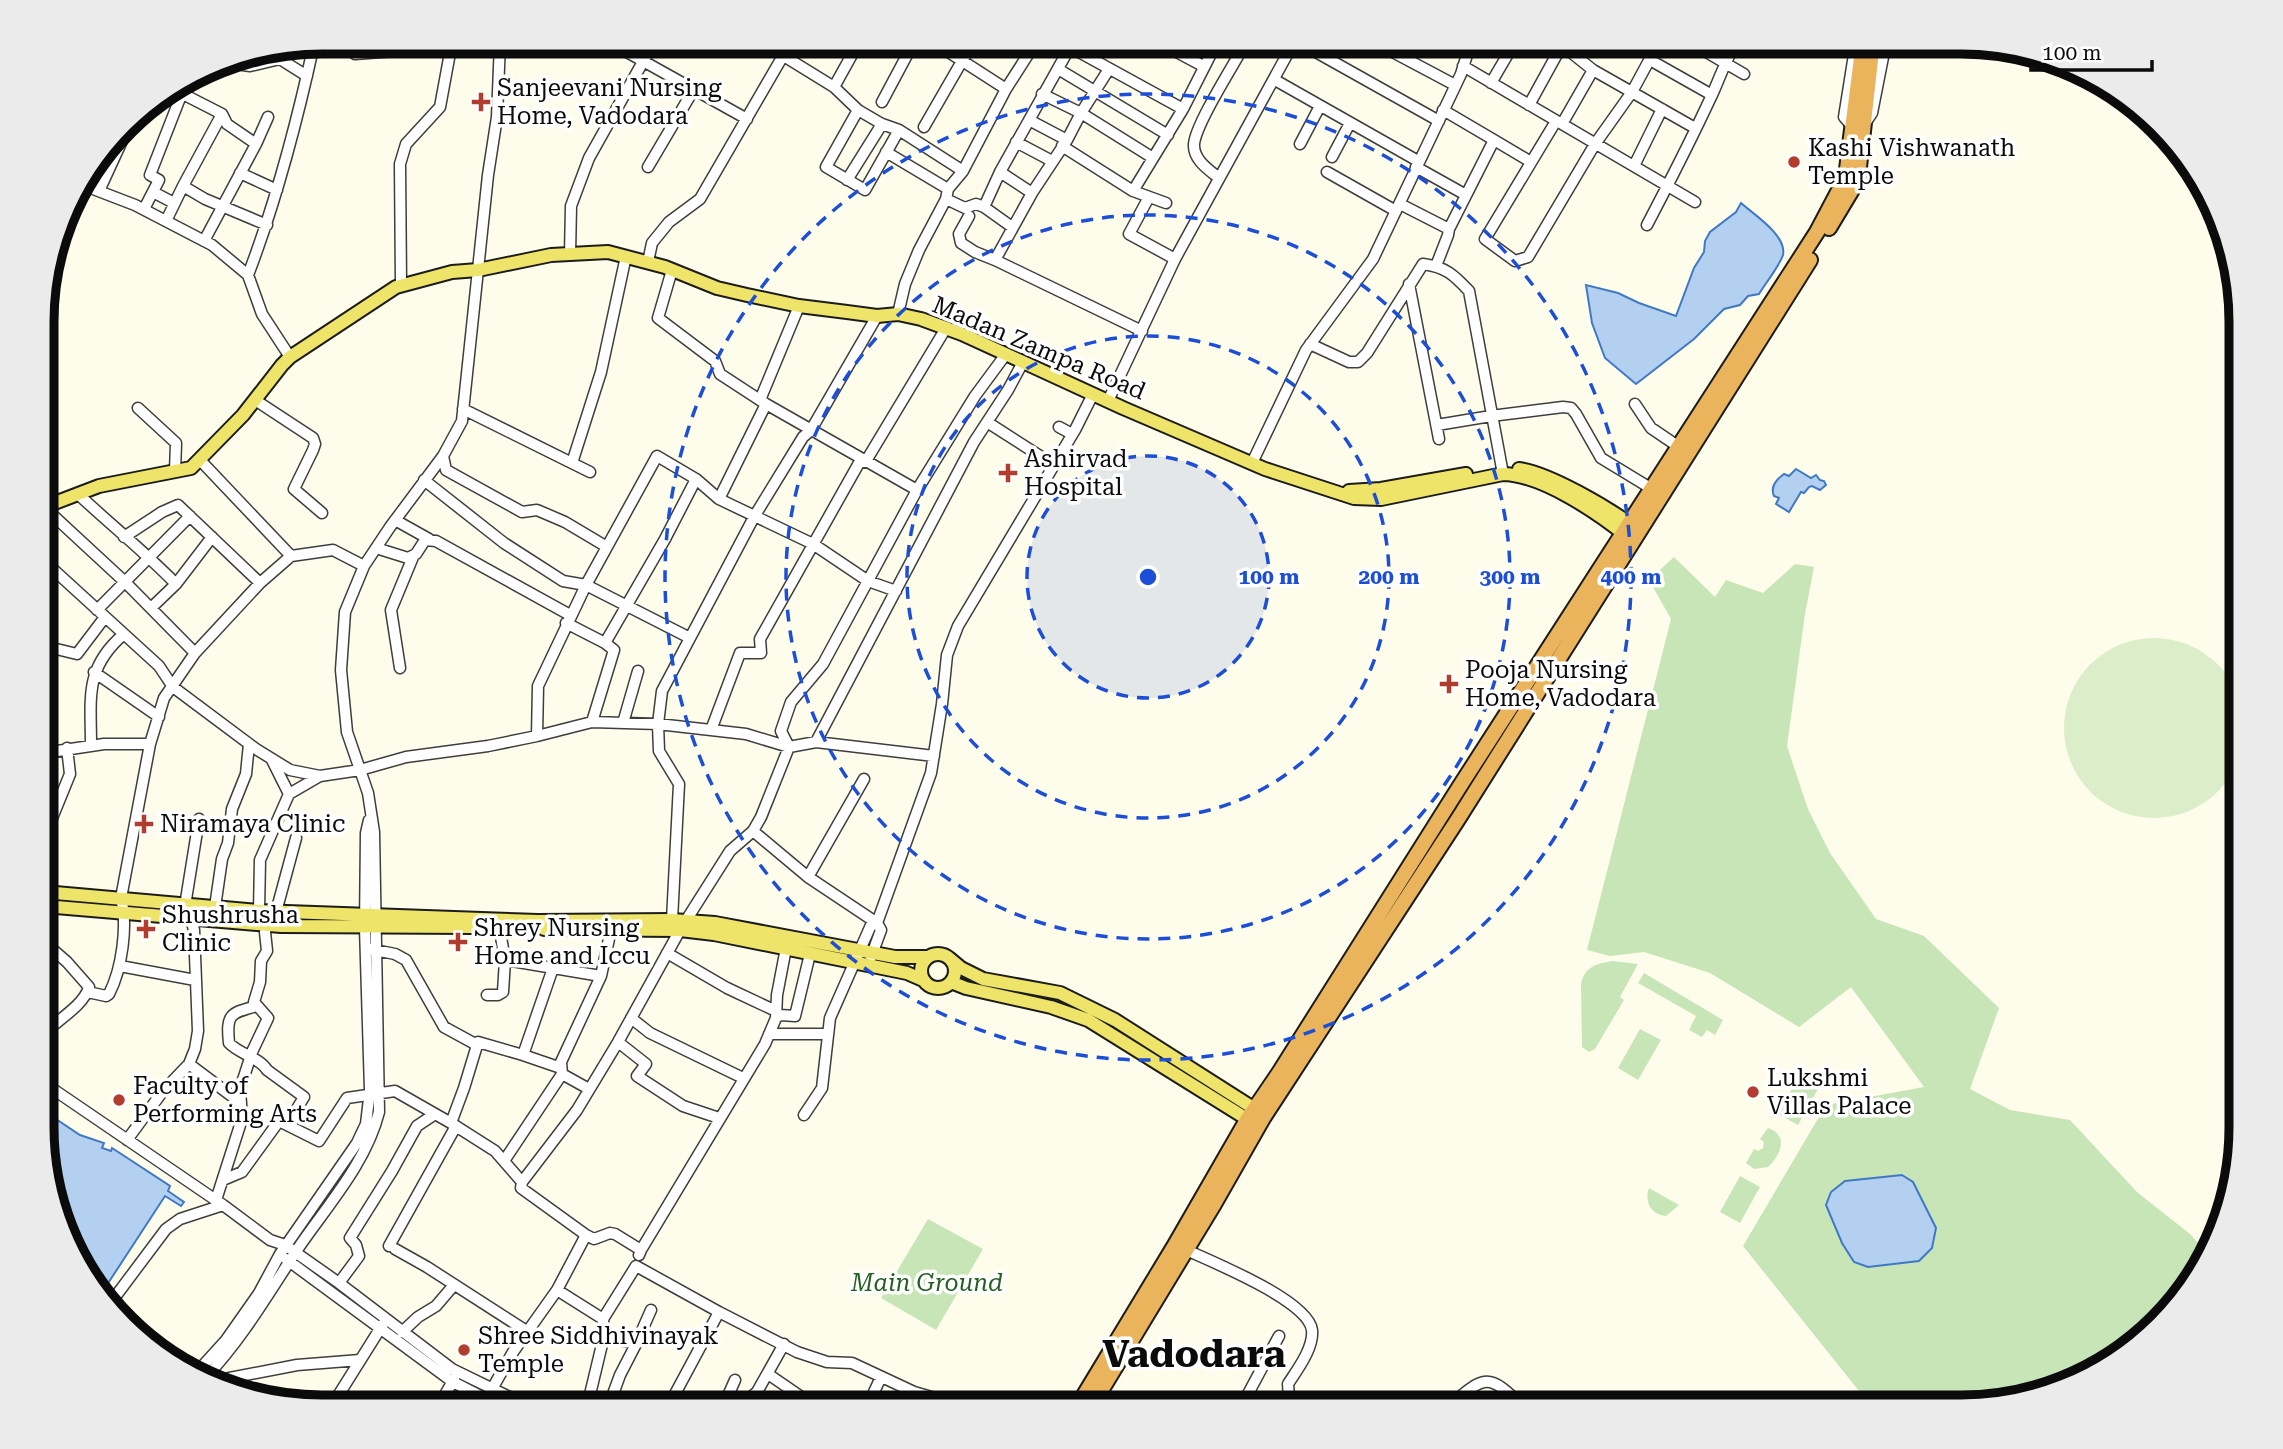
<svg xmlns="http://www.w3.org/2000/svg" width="2283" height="1449" font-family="'Roboto Serif',serif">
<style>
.green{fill:#c8e5b8}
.pitch{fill:#dbedc9}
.water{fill:#b4d0f1;stroke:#4079c3;stroke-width:2}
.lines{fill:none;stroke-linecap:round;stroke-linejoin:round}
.minor-casing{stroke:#3e3e3e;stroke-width:13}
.major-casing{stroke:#1c1c1c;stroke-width:16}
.highway-casing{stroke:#1c1c1c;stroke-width:18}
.minor{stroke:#fff;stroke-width:10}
.major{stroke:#efe46a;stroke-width:12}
.highway{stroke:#eab45d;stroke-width:14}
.ring{fill:none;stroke:#1d4ed8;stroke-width:3.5;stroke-dasharray:12 9}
.poi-dot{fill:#b13d2e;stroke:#fff;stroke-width:2.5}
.labels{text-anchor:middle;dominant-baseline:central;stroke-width:7;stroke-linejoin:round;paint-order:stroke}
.poi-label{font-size:24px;fill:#0b0b0b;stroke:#fff;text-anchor:start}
.street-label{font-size:24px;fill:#0b0b0b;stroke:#fff}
.park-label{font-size:24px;font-style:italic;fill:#245e21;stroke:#fff}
.town-label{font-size:38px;font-weight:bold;fill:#0b0b0b;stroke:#fff}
.rim{fill:none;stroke:#0b0b0b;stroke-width:9}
.centre{fill:#1d4ed8;stroke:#fff;stroke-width:3.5}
.ring-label{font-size:21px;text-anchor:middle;font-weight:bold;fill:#1d4ed8;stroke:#fff;stroke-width:7;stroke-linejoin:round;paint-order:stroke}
</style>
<rect width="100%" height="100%" fill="#fefdeb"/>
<path class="green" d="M1674,557L1715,597L1726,580L1763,593L1795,564L1814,567L1805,614L1787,746L1808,809L1830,853L1876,919L1924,936L1999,1008L1970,1089L2010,1110L2070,1120L2137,1192L2190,1234L2208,1254L2194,1282L2100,1370L1979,1406H1871L1743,1246L1826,1105L1924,1087L1851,987L1799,1027L1710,973L1644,952L1610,956L1587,950L1671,619L1649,580Z
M1613,961L1638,964L1620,997L1624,1000L1595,1049L1589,1052L1582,1047L1581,984C1585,966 1596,964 1613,961Z
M1644,973L1723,1020L1715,1035L1707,1030L1702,1037L1689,1030L1696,1016L1638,983Z
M1640,1029L1661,1040L1638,1080L1618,1068Z
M1798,1078L1818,1089L1798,1125L1778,1114Z
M1768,1128C1789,1135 1781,1155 1768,1167L1754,1169L1746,1163L1754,1149L1758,1151L1763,1148L1764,1142L1760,1139Z
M1740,1176L1760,1187L1740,1223L1720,1212Z
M1649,1188L1679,1205L1666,1216C1651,1215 1644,1202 1649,1188Z
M928,1219L983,1249L936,1330L881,1298Z"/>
<path class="pitch" d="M2064 728a90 90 0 1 1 180 0a90 90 0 1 1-180 0Z"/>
<path class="water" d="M1741,203C1753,214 1787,235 1783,255C1780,265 1765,284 1759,294L1748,296L1740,305L1724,309L1694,339L1636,384L1605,358L1592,323L1586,285L1618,293L1639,303L1676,316L1694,268L1704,252L1705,241L1710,232L1736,212Z
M1796,469L1811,478L1816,475L1820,480L1824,481L1826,485L1820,490L1812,486L1809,487L1804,493L1801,492L1789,512L1776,504L1779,498L1774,496C1770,487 1777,479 1784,474L1789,476Z
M44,1111L80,1135L104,1143L102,1148L111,1151L112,1148L170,1186L168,1191L184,1202L181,1206L165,1196L103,1291L80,1267L44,1163Z
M1902,1175L1913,1182L1936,1228L1932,1248L1919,1261L1868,1267L1854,1262L1842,1243L1826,1205L1831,1192L1845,1181Z"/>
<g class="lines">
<defs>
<path id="minor" d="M609,42L747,119
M761,42L834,87L858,110L882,124L899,130L963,171
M933,42L1006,89
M1158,42L1203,66
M1298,42L1439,121
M1374,42L1455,85
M1456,42L1468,49
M1558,42L1593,70L1695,128
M1689,42L1744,74
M282,50L280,59L307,76
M355,54L395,51L399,42
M1650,60L1712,95
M229,63L250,66L280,59
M1463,66L1695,202
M1058,69L1168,135
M1275,80L1418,161
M1491,83L1515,42
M834,87L859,42
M173,89L222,114L227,124L256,144
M1042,94L1081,113L1153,158
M882,102L914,42
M1529,105L1562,45
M858,110L826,167L865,190L899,130
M1443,110L1494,140
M1029,120L1067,140
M1556,121L1485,239L1515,261L1528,257L1595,144L1632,92L1659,42
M1866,122L1872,113L1886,42
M1562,124L1593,70
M1851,125L1844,117L1856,42
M924,127L973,42
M1016,142L1052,161
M1300,144L1320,106
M1062,146L1133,191L1166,203
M886,152L948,189
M1332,157L1350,123
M1634,166L1662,109
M648,167L694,89
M1416,167L1466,195
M1000,172L1032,193
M1327,172L1396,211
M240,173L277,190
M1219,178C1209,170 1193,160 1194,144C1196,123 1235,63 1246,42
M847,180L882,124
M80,186L88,187L135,205L212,245L248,275L262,314L290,357
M183,186L205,199L267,225
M99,191L133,117
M1133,191L1183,109L1217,42
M153,192L174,203
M1149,197L1129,234L1175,259
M946,199L965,208L976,204L984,207L1012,227
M1400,204L1449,229L1494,140L1531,162
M984,207L1000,172L1070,47L1183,109
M144,209L159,180L150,175L182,93
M969,216L959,234L961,243L975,252L995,260L1142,331
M166,221L183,186L222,114
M1647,225C1669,183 1691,140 1711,97C1720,78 1725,60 1737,42
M204,241L256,144L268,117
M570,254L571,206L589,158L654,42
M995,260L1032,193L1067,140L1081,113L1109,69
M648,262L652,243L669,222L700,199L791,42
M1436,266L1448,235L1449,229
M672,270L658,318L715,361L720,374L766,404L917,490
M248,275C277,199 297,122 314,44
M1409,284L1439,439
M401,285L400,164L406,144L440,107L452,42
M898,314L905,284L919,250L946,199L948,189L963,171L1006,89L1036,42
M1310,344L1349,362H1358L1367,353L1423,264C1446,267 1454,275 1469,291L1503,474
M255,400L313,438L315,444L313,450L294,489L322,513
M760,400L799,306
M1108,401L1175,259L1294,42
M1635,404L1651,428L1679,447
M138,408L176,443L175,471
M463,409L590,472
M987,422L1054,465
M1437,425L1491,416L1563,407L1571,408L1576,414L1601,458L1652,489
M1059,427L1072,434
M443,456L446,470L522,512L537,510L565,522L607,547
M200,460L291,556
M572,463L601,372L626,256
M1252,463L1306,350L1373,259L1461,74L1471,42
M424,480L504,543L563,581L586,585L690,638
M79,495C111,525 145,552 176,584L212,537
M719,499L766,404
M44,507L125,582L195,653
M395,520L429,539
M124,537L162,512L178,505L260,583
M376,548L408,558L416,554L425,540L436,541L570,615
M44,561L159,666L173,687L256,749L290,770L320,776L360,770L406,757L488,746L537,736L592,722L658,724L746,734L789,747L816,742L934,756
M44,585L57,573
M151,608L176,584
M97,610L190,516
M566,623L605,643L665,539L696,479
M44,646L77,654L105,617
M400,668L391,610L413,557
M94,672L159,717
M592,722L614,650L605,643
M623,723L638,671
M711,730L740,653H761L760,639L859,463L866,461L946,328
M537,736L538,686L586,585L657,456L696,479L719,499L813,544L868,581L896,591
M816,742L974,442L1008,390L1023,362
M91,746C91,698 84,668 124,634
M44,753L104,744H150
M272,760L289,794
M44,828H48L70,774L67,748
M753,831L808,877L877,923L881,930L871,957
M808,877L864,779
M215,907L222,859L228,843L232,809L246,774L249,744
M259,911L260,860L289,794L320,776
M184,912L199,819
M276,912L296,838
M498,920L505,960L601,976L561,1062L562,1074L504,1161
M672,920L679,784L659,751L658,724L662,691L754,517L803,437L811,430L877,316
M44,942L67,962L89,987C84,1005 58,1020 44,1033
M370,949L395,954L406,960L444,1027L477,1045
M667,953L727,988L776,1011
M120,966L195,980
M553,968L523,1055L561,1068
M601,976L612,925
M88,992L106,996L109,994C122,969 128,925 121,898L150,744L164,698L195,653L260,583L291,556L333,550L364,566
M487,995H498L503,992L505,960
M257,1006C230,1013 226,1014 229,1043C239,1054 259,1057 267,1070L304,1097L287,1125
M631,1018L650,1033L743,1078
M776,1018L780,1015L795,1016L810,954
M769,1034H828
M618,1042L646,1064L637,1076L683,1106L719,1118
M189,1064L241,1103
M562,1074L589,1089
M44,1083L223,1205L270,1240L285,1245L339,1283L452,1369L530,1407
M804,1115L822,1088L830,1018L871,925L877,923L931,773L942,704L947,655L958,626L1075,430L1093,394
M451,1123L464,1088L478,1042L523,1055
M127,1140L163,1091L189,1064L195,1049L198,1031L194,930L191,919
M223,1180L242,1172L279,1121L319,1141L347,1098L395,1091L451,1123L495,1151L522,1182
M216,1200L242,1119L240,1089L252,1052L268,1018L254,1002L260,982L261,961L267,951L265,932L267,924
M586,1235L521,1188L522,1182L577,1110L618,1042L680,930L730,851L753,831L761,817L789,747L781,731L791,702L823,664L917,490L975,396L1006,354
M389,1246L456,1126
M1182,1248C1210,1261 1308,1300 1312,1330C1314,1348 1297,1370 1288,1384L1289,1398L1300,1407
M395,1249L427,1267L528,1332
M641,1250L765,1044L776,1018L777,995L786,948
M286,1259L453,1382L502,1407
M339,1283L359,1256L356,1245L350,1238L392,1171L417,1126L435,1114
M557,1290L586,1235L594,1239L610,1233L615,1234L641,1250L639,1255
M112,1301L166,1229L180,1219L223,1205
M402,1332L418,1317L436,1306L454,1285
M604,1336L636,1344L651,1310
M196,1373L226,1340L259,1293L280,1254L357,1143L366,1124L370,1090L365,928L366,833L369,820
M768,1374L816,1407
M206,1377C242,1339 268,1294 297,1250C326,1207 366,1164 379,1112L374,832L368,793L347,732L341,670L345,612L364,566L390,527L443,456L462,421L488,175L497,117L500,42
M214,1381L297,1365L360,1360
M492,1389L513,1352L557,1290L603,1319
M751,1397L757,1392L784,1344
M588,1403L609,1405L620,1375L636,1344
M331,1407L383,1324
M438,1407L454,1379
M587,1407L604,1336L603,1319L636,1266L719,1312L797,1352L827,1362L852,1363L914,1392L935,1398
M668,1407L719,1312
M723,1407L735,1380
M725,1407L744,1398L751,1397L759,1407
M867,1407L881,1377
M932,1407L935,1398L952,1407
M1241,1407L1279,1336
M1448,1407C1485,1375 1488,1372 1523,1407"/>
<path id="major" d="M1519,469C1550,473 1610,509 1636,528
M1349,491L1381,489L1466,474
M44,507L99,486L191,468L243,415L282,365L290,357L396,287L452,272L478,270L551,255L608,252L665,267L717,288L747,295L799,306L847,312L877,316L898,314L921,319L962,334L1123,408L1265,469L1354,498L1381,499L1503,474C1543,475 1598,513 1629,538
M44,892L259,911L538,921L672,920L715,923L895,957H926
M44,906L281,926L474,927
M544,929L680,930L714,934L907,973L923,980
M921 971a17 17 0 1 1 34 0a17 17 0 1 1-34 0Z
M949,958L961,968L983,979L1060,993L1115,1020L1261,1113
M951,982L966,988L1051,1007L1088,1020L1255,1124"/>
<path id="highway" d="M1829,228L1853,188L1858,176L1873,42
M1077,1407L1175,1245L1247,1120L1279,1073L1460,786L1817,232L1846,177L1863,42
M1091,1407L1214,1204L1263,1118L1458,819L1810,260"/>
</defs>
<use href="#minor" class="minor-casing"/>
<use href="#major" class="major-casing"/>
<use href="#highway" class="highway-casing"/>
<use href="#minor" class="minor"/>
<use href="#major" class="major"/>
<use href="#highway" class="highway"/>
</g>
<circle cx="1148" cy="577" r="121" fill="#1d4ed8" fill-opacity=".12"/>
<g class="ring">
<circle cx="1148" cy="577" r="121"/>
<circle cx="1148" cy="577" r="241"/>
<circle cx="1148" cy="577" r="362"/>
<circle cx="1148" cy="577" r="483"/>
</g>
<g class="poi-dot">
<path d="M477.5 91.5h7v7h7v7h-7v7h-7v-7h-7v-7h7z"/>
<circle cx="1794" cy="162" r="7"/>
<path d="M1004.5 462.5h7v7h7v7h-7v7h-7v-7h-7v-7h7z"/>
<path d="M1445.5 673.5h7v7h7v7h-7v7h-7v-7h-7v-7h7z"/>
<path d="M140.5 813.5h7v7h7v7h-7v7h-7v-7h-7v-7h7z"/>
<path d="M142.5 918.5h7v7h7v7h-7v7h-7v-7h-7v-7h7z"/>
<path d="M454.5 931.5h7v7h7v7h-7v7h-7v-7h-7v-7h7z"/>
<circle cx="1753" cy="1092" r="7"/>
<circle cx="119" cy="1100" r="7"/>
<circle cx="464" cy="1350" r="7"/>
</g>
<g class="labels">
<g class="poi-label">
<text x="497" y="88">Sanjeevani Nursing<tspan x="497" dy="28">Home, Vadodara</tspan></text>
<text x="1808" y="148">Kashi Vishwanath<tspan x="1808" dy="28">Temple</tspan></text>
<text x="1024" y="459">Ashirvad<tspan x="1024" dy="28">Hospital</tspan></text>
<text x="1465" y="670">Pooja Nursing<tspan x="1465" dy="28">Home, Vadodara</tspan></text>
<text x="160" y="824">Niramaya Clinic</text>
<text x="162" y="915">Shushrusha<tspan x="162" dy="28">Clinic</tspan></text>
<text x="474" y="928">Shrey Nursing<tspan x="474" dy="28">Home and Iccu</tspan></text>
<text x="1767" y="1078">Lukshmi<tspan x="1767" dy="28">Villas Palace</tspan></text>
<text x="133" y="1086">Faculty of<tspan x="133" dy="28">Performing Arts</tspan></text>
<text x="478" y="1336">Shree Siddhivinayak<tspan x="478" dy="28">Temple</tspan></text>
</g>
<g class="street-label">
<text transform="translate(1039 348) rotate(23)">Madan Zampa Road</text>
</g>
<g class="park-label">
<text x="927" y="1283">Main Ground</text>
</g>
<g class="town-label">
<text x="1194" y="1354">Vadodara</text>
</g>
</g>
<path d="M0 0H2283V1449H0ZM322 54H1961A268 268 0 0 1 2229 322V1127A268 268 0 0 1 1961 1395H322A268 268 0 0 1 54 1127V322A268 268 0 0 1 322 54Z" fill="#ebebeb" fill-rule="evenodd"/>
<path class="rim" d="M322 54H1961A268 268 0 0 1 2229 322V1127A268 268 0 0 1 1961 1395H322A268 268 0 0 1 54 1127V322A268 268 0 0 1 322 54Z"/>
<circle cx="1148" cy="577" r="10" class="centre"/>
<g class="ring-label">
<text x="1269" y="584">100 m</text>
<text x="1389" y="584">200 m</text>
<text x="1510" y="584">300 m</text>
<text x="1631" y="584">400 m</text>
</g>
<path d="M2031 60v10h121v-10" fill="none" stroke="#0b0b0b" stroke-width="3.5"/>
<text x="2042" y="60" font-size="21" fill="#0b0b0b" stroke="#ffffff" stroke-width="5" paint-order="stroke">100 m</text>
</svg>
